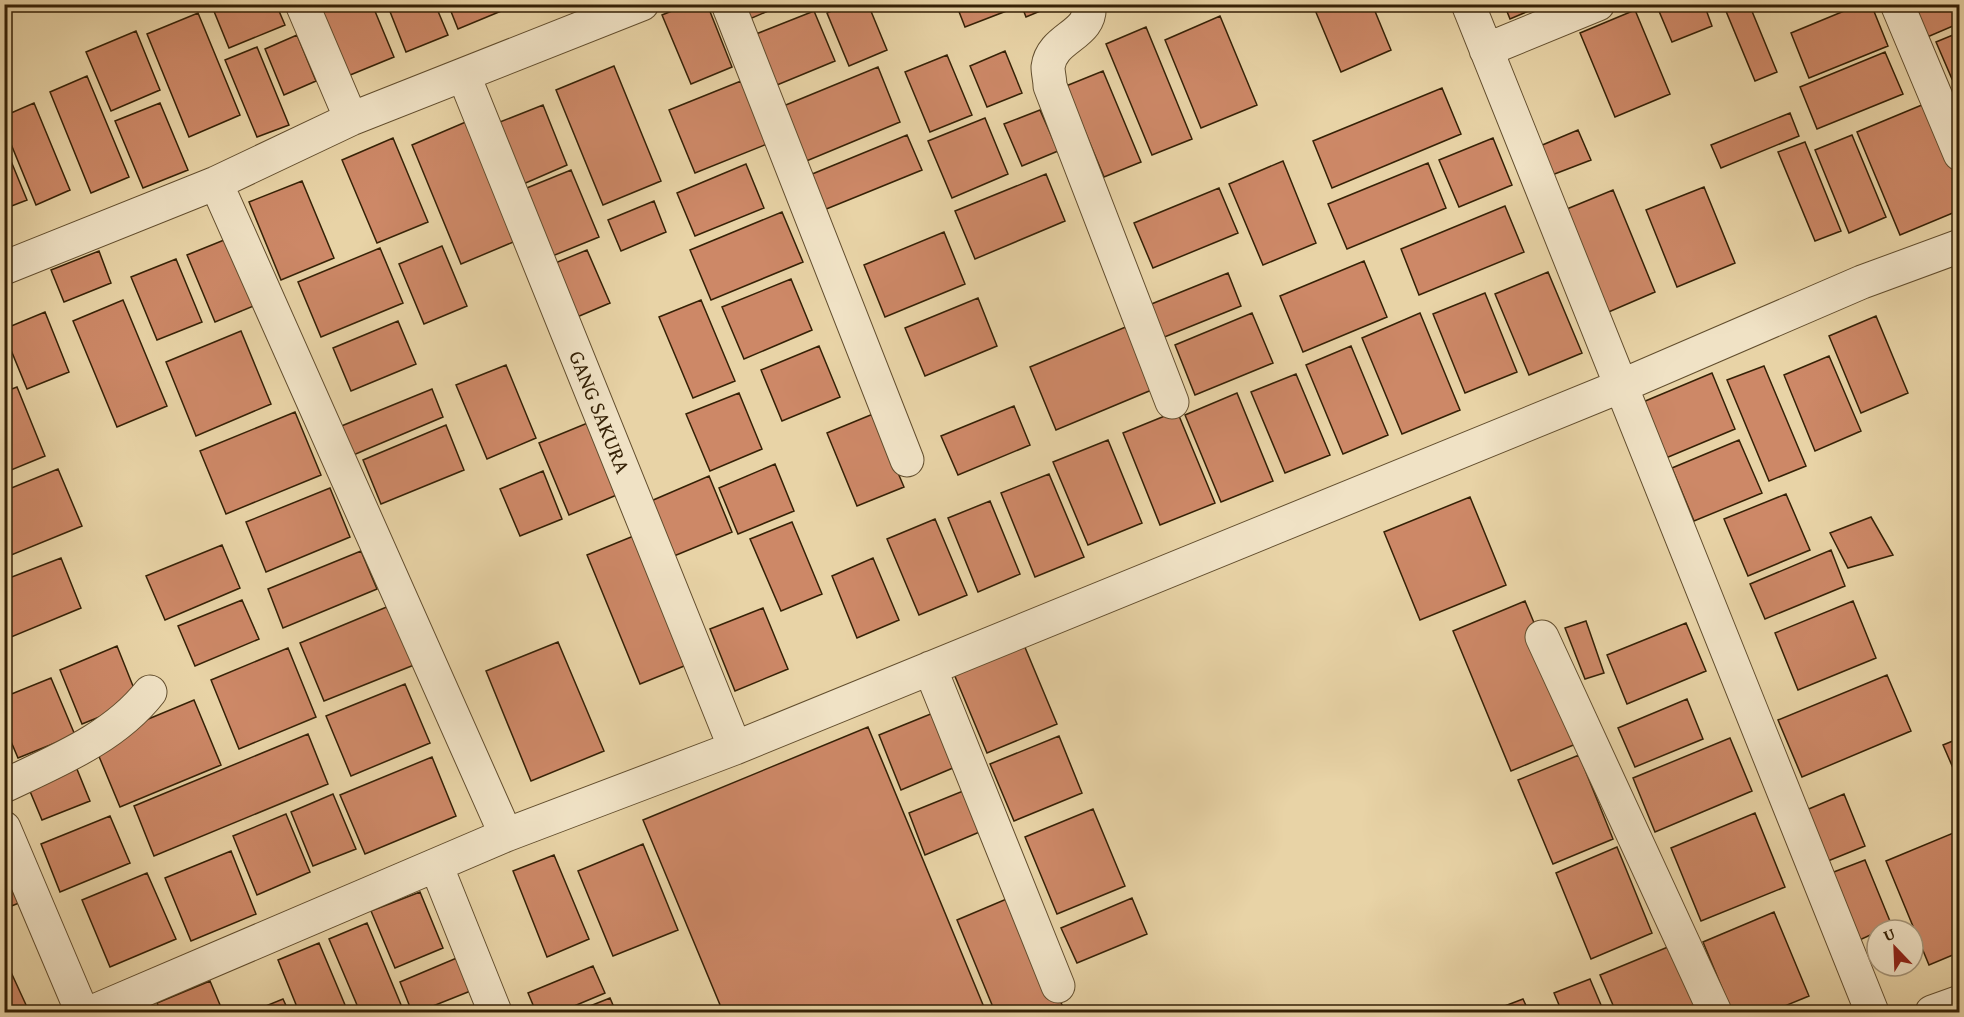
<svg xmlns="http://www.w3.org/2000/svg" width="1964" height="1017" font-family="'Gentium Book Plus',serif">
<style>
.building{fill:#cd8867;stroke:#352106;stroke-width:1.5}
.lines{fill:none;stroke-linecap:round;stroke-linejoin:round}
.minor-casing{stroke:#624e2e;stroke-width:35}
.minor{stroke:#f0e2c5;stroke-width:33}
.labels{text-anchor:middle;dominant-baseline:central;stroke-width:6;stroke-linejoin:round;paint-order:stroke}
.street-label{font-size:21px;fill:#352106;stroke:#f0e2c5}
</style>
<rect width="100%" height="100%" fill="#e8d3a6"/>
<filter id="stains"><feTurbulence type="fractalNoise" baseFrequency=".00333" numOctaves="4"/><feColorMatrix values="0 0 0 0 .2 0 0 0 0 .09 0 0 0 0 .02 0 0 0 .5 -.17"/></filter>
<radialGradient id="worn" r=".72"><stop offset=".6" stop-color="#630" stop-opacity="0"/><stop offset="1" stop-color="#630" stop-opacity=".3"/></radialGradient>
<path class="building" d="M211,4H276L285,25L229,48Z
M306,4H372L394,57L338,80Z
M387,4H435L448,35L406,52Z
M448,4H518L458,29Z
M689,4H707L732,67L691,84L662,15Z
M739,4H784L745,21Z
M846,4H868L887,50L849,66L827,13Z
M956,4H1006L1009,10L965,27Z
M1021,4H1057L1026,17Z
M1328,4H1372L1391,50L1341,72L1315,10Z
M1504,4H1545L1510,19Z
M1656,4H1704L1712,26L1672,42Z
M1723,4H1749L1777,72L1755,81Z
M1861,4H1871L1888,46L1809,78L1791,33Z
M1930,4H1960V23L1925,38L1914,11Z
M1635,10L1670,94L1615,117L1580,33Z
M814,11L835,61L777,85L756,34Z
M198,13L240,115L189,137L147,34Z
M1220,16L1257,105L1201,128L1165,40Z
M1146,27L1192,139L1152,155L1106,44Z
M136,31L160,90L111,111L86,52Z
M1960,32V76L1952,79L1936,42Z
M297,35L316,81L284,95L265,49Z
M257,47L289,125L257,137L225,60Z
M1005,51L1022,93L987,107L970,66Z
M1885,52L1903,94L1817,129L1800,87Z
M947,55L972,115L930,132L905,72Z
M614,66L661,181L603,205L556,90Z
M878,67L900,122L804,162L781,107Z
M1103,71L1141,162L1104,177L1066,86Z
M87,76L129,177L91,193L50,92Z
M741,81L767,144L695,173L669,110Z
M1442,88L1461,134L1332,188L1313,141Z
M1929,102L1960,175V210L1900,235L1857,132Z
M34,103L70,190L36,205L4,127V116Z
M160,103L188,170L143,188L115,121Z
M543,105L567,165L521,185L495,124Z
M1040,110L1058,151L1022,166L1004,124Z
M1790,113L1799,136L1721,168L1711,145Z
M985,118L1008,174L952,198L928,141Z
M468,121L518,240L461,264L412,145Z
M1578,130L1591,160L1552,175L1540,146Z
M907,135L922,170L819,212L805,177Z
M1852,135L1886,217L1849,233L1815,150Z
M393,138L428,222L377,243L342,160Z
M1493,138L1512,185L1459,207L1439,160Z
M1805,142L1841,231L1815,241L1778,152Z
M4,144L27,200L4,209Z
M1283,161L1316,243L1263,265L1229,184Z
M1428,163L1446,208L1347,249L1328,204Z
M746,164L764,208L695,236L677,193Z
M571,170L599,237L545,259L517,192Z
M1046,174L1065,221L975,259L955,211Z
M302,181L334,258L281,280L249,202Z
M1704,187L1735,263L1677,287L1646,210Z
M1219,188L1238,233L1153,268L1134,223Z
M1613,190L1655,292L1604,314L1562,211Z
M654,201L666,232L621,251L608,220Z
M1505,206L1524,252L1419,295L1401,249Z
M782,212L803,262L711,300L690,250Z
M944,232L965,284L885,317L864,265Z
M229,238L256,305L215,322L187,255Z
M442,246L467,306L424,324L399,264Z
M380,248L403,303L321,337L298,282Z
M587,250L610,303L570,320L548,266Z
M99,251L111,283L64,302L51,270Z
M176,259L202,322L157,340L131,277Z
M1364,261L1387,317L1303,352L1280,296Z
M1548,272L1582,353L1529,375L1495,294Z
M1228,273L1241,306L1162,338L1149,305Z
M791,279L812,330L744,359L722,307Z
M1485,293L1517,372L1465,393L1433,314Z
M978,298L997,346L925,376L905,328Z
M123,300L167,406L117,427L73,321Z
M701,300L735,381L693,398L659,317Z
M45,312L69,372L27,389L4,333V329Z
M1252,313L1273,363L1195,395L1175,345Z
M1420,313L1460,410L1402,434L1362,338Z
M1876,316L1908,393L1861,413L1829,336Z
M398,321L416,364L351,391L333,348Z
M1128,326L1154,389L1056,430L1030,367Z
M241,331L271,404L196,436L166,362Z
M819,346L840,397L782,421L761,370Z
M1351,346L1388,435L1343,454L1306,365Z
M1829,356L1861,431L1815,451L1784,375Z
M506,365L536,438L487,459L456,385Z
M1764,366L1806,466L1769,481L1727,380Z
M1712,373L1735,429L1666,458L1643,402Z
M1296,374L1330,455L1285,473L1251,392Z
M17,387L45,456L4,473V392Z
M432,389L443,417L351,456L339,427Z
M739,393L762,449L710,471L686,414Z
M1237,393L1273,481L1221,502L1185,415Z
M1014,406L1030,445L958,475L941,436Z
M1177,411L1215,503L1160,525L1123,433Z
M295,412L321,475L226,514L200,451Z
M873,414L904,487L857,506L827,433Z
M590,422L619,494L569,515L539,443Z
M446,425L464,470L381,504L363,460Z
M1108,440L1142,523L1088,545L1053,462Z
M1739,440L1762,493L1694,521L1672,468Z
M775,464L794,511L738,534L719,488Z
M58,469L82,526L4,558V491Z
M543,471L562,519L520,536L500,489Z
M1049,474L1084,557L1035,577L1001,493Z
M709,476L732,532L674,556L651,501Z
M330,488L350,537L266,572L246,522Z
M1786,494L1810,550L1748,576L1724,519Z
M1470,497L1506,585L1420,620L1384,532Z
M990,501L1020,574L978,592L948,518Z
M1871,517L1893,555L1848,568L1830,533Z
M935,519L967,595L919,615L887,539Z
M792,522L822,594L781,611L750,539Z
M636,535L689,664L640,684L587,555Z
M222,545L240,588L165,620L146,576Z
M1831,550L1845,586L1765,619L1750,584Z
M361,551L377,589L283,628L268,589Z
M61,558L81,608L4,640V580Z
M873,558L899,620L857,638L832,576Z
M242,600L259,639L195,666L178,626Z
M1525,601L1583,741L1511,771L1453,631Z
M1853,601L1876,658L1798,690L1775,633Z
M389,606L414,665L324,701L300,643Z
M763,608L788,669L735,691L710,629Z
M1586,621L1604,673L1585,679L1565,628Z
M1686,623L1706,671L1627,704L1607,655Z
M558,642L604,751L531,781L486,671Z
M1024,645L1057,724L987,753L954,674Z
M117,646L139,701L82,724L60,670Z
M288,648L316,717L239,749L211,680Z
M1887,675L1911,731L1802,777L1778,720Z
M51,678L75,735L18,758L4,725V697Z
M405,684L430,743L351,776L326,716Z
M1687,699L1703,739L1635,767L1618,728Z
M194,700L221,765L120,807L93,742Z
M938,711L960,765L901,790L879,735Z
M868,727L986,1012H723L643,820Z
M308,734L328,784L154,856L134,806Z
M1059,736L1082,793L1014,821L990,764Z
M1730,738L1752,791L1655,832L1633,778Z
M1960,738V784L1943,745Z
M1579,755L1613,839L1553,864L1518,780Z
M72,757L90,801L42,820L24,777Z
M432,757L456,816L365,854L340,795Z
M973,787L989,828L925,855L909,813Z
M333,794L356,849L313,866L291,812Z
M1844,794L1865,846L1818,865L1797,814Z
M1093,809L1125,886L1057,914L1025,837Z
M1755,813L1785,887L1701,921L1671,848Z
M286,814L310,872L257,895L233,836Z
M110,816L130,863L60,892L41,844Z
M1958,831L1960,952L1929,965L1886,861Z
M643,844L678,930L613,956L578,871Z
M1617,847L1652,933L1591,959L1556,873Z
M231,851L256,914L191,941L165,878Z
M554,855L589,939L547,957L513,871Z
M1865,860L1892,926L1883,930H1877V932L1853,943L1826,875Z
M4,869L19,903L4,909Z
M147,873L176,939L110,967L82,900Z
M420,892L443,948L395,968L371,911Z
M1016,895L1065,1012H995L957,920Z
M1132,898L1147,934L1077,963L1061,928Z
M1774,912L1809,996L1770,1012H1732L1703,942Z
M367,923L404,1012H360L329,939Z
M1680,942L1706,1006L1690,1012H1616L1600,975Z
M319,943L348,1012H299L278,960Z
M4,957L27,1007L14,1012H4Z
M459,957L473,990L418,1012H412L400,982Z
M593,966L605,993L560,1012H536L528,993Z
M1590,979L1604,1012H1562L1554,993Z
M210,981L223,1012H161L157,1003Z
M610,998L616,1012H575Z
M283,999L289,1012H251Z
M1523,999L1529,1012H1489Z"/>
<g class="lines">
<defs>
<path id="minor" d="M302,4L351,119
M728,4L907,460
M1089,4C1093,36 1052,36 1048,67C1048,73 1050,80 1050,86L1172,402
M1468,4L1872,1012
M1897,4L1960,154
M1486,50L1598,4
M464,76L735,748
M216,183L506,835
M4,268L216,183L351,119L642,4
M1542,637L1715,1012
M930,668L1058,986
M4,786C56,761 114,738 150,692
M4,828L82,1012
M436,865L495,1012
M92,1012L506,835L735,748L1621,386L1862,282L1960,246
M1932,1012L1960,1002"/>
</defs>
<use href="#minor" class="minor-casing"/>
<use href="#minor" class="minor"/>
</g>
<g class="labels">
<g class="street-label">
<text transform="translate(600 412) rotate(68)">GANG SAKURA</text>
</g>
</g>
<rect width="1964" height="1017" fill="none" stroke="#e8d3a6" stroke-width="24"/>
<rect x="6" y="6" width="1952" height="1005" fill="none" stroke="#352106" stroke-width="3"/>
<rect x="12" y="12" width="1940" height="993" fill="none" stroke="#352106" stroke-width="1.5"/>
<g transform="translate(1895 948) rotate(337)"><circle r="28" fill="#f0e2c5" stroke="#a59579" stroke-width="1.5"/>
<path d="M0-4.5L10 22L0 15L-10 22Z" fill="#8f2418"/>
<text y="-9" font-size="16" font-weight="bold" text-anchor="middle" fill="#352106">U</text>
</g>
<rect width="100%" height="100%" filter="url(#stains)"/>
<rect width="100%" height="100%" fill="url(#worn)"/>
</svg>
